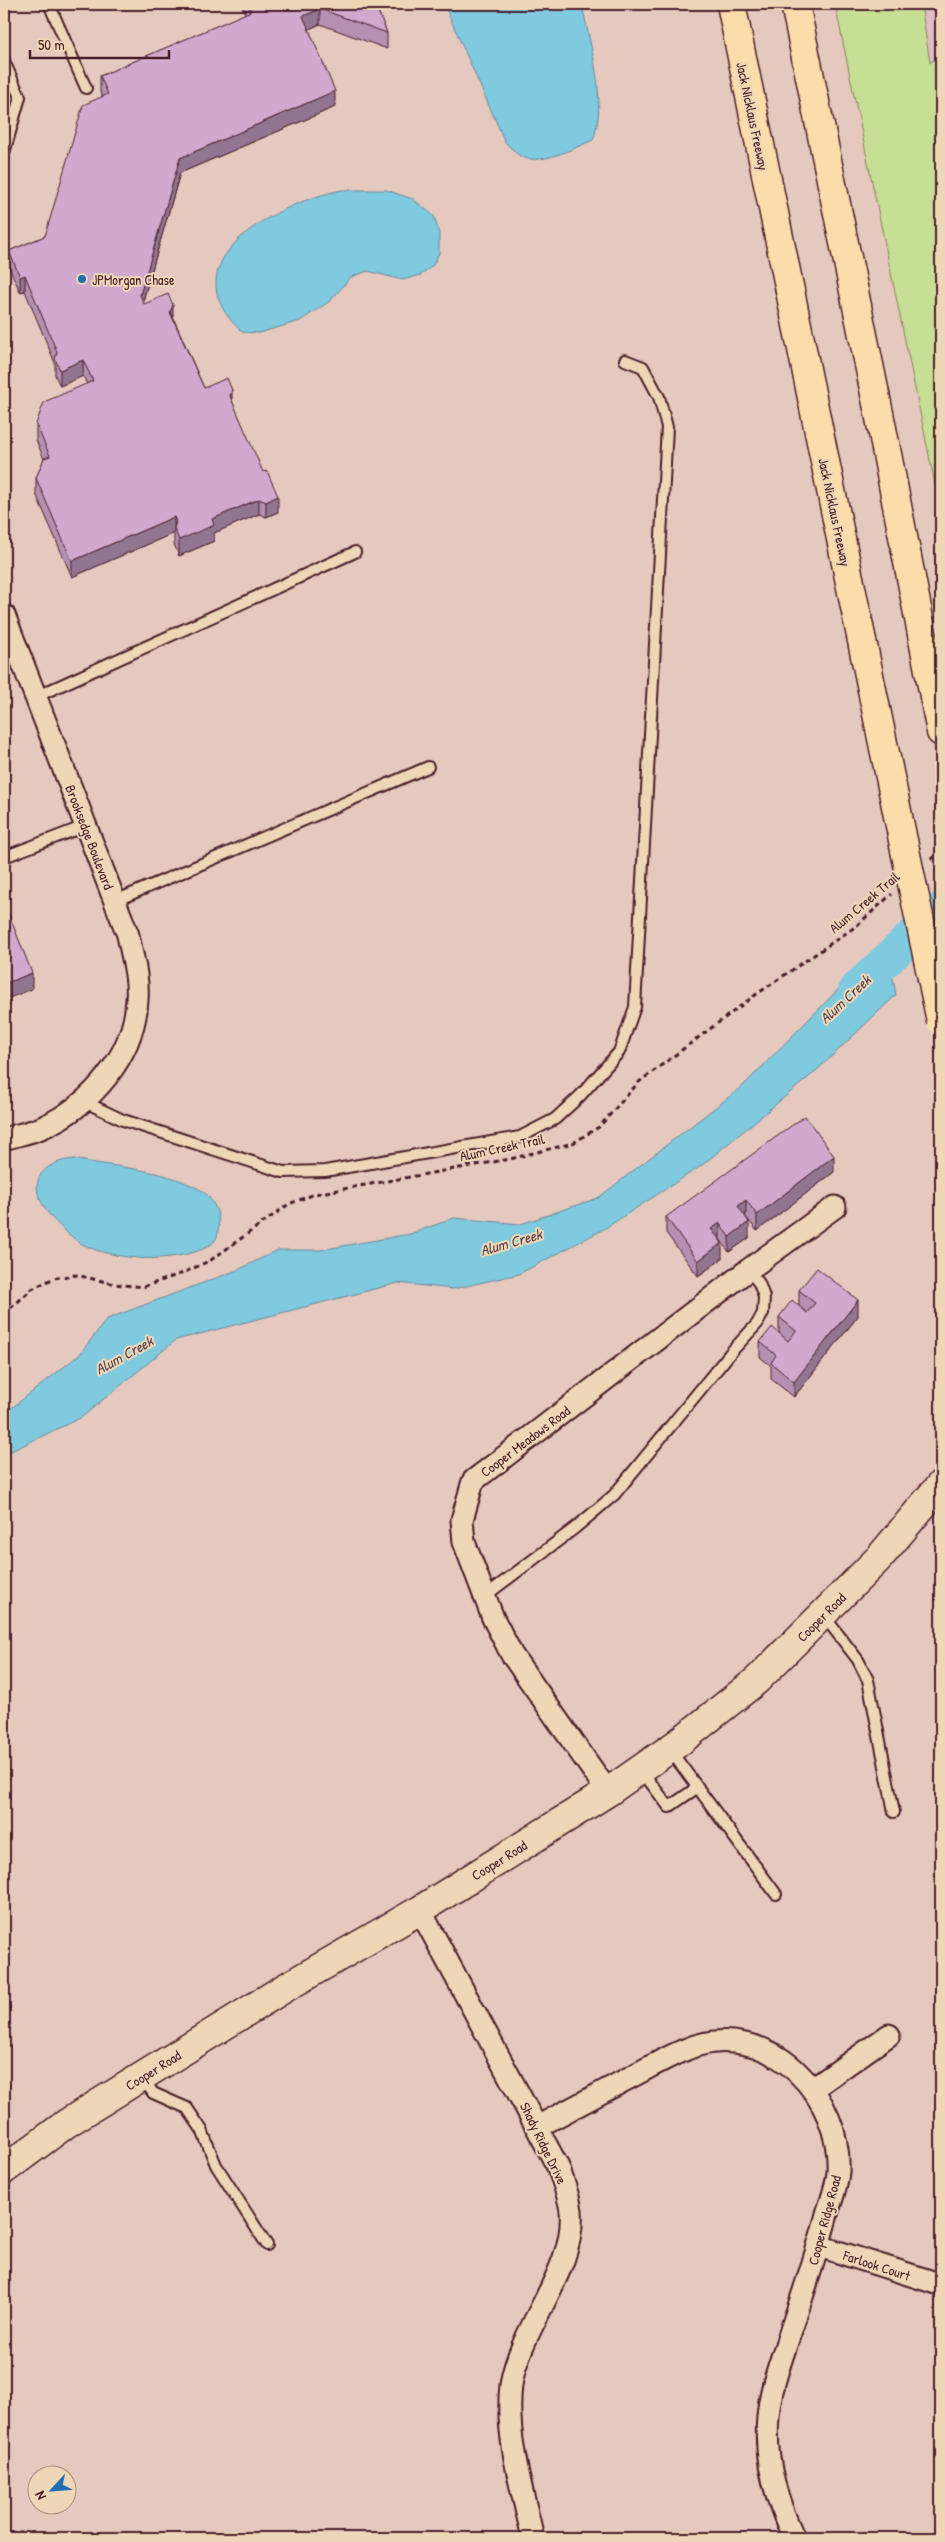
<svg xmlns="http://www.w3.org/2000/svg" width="945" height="2542" font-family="'Patrick Hand',sans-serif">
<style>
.built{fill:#dfbfc3}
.green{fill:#c7df95;stroke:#887f60}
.water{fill:#7fcadf;stroke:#6a8697}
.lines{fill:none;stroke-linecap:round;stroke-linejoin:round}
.river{stroke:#7fcadf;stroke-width:34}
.lane-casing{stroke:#4a1f2b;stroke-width:14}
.street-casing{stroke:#4a1f2b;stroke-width:25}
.secondary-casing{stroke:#4a1f2b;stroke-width:31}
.highway-casing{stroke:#4a1f2b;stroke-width:31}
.path{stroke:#4a1f2b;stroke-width:3;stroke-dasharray:5 4;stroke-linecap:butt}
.lane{stroke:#edd7b6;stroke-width:10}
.street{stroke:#edd7b6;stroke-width:21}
.secondary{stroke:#edd7b6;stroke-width:28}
.highway{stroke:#fbddab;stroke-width:28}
.highway-bridge-casing{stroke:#4a1f2b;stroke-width:31;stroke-linecap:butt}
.highway-bridge{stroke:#fbddab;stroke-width:28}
.wall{fill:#b491b2;stroke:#4a1f2b}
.shaded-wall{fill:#927691;stroke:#4a1f2b}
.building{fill:#d1a9cf;stroke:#4a1f2b}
.poi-dot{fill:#1f6fb2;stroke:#edd7b6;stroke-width:2}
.labels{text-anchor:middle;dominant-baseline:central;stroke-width:4;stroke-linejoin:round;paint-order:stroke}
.street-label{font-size:14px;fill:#4a1f2b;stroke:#edd7b6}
.poi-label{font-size:14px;fill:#4a1f2b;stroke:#edd7b6;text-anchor:start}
.water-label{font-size:15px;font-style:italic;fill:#55414f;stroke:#edd7b6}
</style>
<rect width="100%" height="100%" fill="#e5c9be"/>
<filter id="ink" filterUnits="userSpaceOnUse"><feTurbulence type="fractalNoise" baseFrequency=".02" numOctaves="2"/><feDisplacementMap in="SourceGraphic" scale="10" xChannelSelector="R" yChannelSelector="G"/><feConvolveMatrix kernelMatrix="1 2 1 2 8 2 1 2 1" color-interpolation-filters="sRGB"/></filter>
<g filter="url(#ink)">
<path class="built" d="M921,4H941V55L930,64Z"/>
<path class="green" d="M835,4H921L930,63L941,55V513Z"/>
<path class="water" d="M444,4H582C590,46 608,100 593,140C574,148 539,167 520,156C514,152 509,146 505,142Z
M342,190H386L413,199L434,216L439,233V253L433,265L421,275L402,280L368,271L351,277L330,301L300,321L259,333L242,332C164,260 280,202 342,190Z
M886,941L896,995L815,1072L701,1166L604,1229L519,1274L453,1289L398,1283L176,1340L82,1417L7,1453L4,1457V1414L79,1355L107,1319L240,1269L278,1250H320L410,1234L454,1218L521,1224L598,1198L743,1086Z
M74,1159C116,1168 161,1168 199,1189C208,1193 217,1207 218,1216C219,1224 219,1232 216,1239C206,1256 155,1260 137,1258C118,1256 99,1253 82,1244C61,1231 13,1186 52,1165C58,1161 67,1160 74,1159Z"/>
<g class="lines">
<path class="river" d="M855,990L941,909"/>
<defs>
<path id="lane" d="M49,4L86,88
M4,61L20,97L4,153
M35,697L355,552
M4,857L85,826
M115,901L428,767
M85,1102L123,1120L283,1172L325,1171L520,1137L555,1119L580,1096L619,1052L635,1007L667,427L659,397L643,367L625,360
M485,1596L575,1528L614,1495L732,1351L757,1324L763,1313L764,1297L759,1283L748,1270
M824,1616L858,1660L868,1680L894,1812
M670,1750L776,1894
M641,1770L669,1807L698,1787
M143,2078L153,2093L187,2108L202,2130L216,2165L267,2245"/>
<path id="street" d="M4,615L128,935C132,956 139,978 137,1000C134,1056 91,1106 41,1128C29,1133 16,1135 4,1139
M608,1792L512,1655L493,1618L464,1542L462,1520L473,1481L748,1270L835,1207
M420,1910L558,2167C563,2181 569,2196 571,2211C576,2270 520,2326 511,2385C505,2436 522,2489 533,2538
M814,2088L889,2035
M537,2127C567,2111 597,2095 627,2079C647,2069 666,2057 687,2049C726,2033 769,2044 798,2073C824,2098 840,2135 838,2172C837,2186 831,2201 827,2214C817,2253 804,2291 791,2330C782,2358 770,2388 768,2417C764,2460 776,2500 794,2538
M819,2246L936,2283"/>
<path id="secondary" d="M4,2170L67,2123L288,1986L420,1910L608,1792L678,1743L756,1681L879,1558L941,1484"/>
<path id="highway" d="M731,4L905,850
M795,4L881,423L941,732"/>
</defs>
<use href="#lane" class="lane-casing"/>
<use href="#street" class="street-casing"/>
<use href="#secondary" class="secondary-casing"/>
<use href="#highway" class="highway-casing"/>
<path class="path" d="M931,860L941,850
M4,1314L32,1289L54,1278L76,1275L115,1284L143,1287L183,1273L211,1260L289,1204L315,1194L510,1159L573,1143L599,1127L639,1082L754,996L855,927L892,894"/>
<use href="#lane" class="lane"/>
<use href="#street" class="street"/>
<use href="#secondary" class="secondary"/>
<use href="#highway" class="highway"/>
<defs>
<path id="highway-bridge" d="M905,850L941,1021"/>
</defs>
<use href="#highway-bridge" class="highway-bridge-casing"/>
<use href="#highway-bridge" class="highway-bridge"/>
</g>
<path class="wall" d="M241,4H375L387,33V49L320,24L309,29L335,107L180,173L143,301L144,304L173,317L204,388L232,401L278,512L266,517L259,514L214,533V541L179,556L174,544V533L72,577L36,494V478L44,459L36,440V424L87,384L83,376L60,386L55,375V363L25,291L20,292L9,267V251L45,236L103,97L100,92V76L245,14Z
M834,1172L757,1231L745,1216L749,1238L729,1252L720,1239H719L722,1259L698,1276L666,1233V1217Z
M799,1290L858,1316L794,1397L771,1379V1366L760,1357V1342L779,1333V1317L799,1306Z"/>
<path class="shaded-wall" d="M320,9V24L303,32V16Z
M335,91V107L180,173L140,311V295L180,158Z
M25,275V291L20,292V277Z
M173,305V321L170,312Z
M83,360V376L60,386V370Z
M232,390V406L230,396Z
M278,496V512L266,517V502Z
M259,499V514L214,533V541L179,556V540L212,519Z
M174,517V533L72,577V561Z
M32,973V989L4,1000V984Z
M834,1156V1172L757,1231V1215Z
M746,1200V1216L738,1221V1206Z
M749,1222V1238L729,1252V1237Z
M720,1223V1239L711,1245V1229Z
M722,1243V1259L698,1276V1261Z
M858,1300V1316L794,1397V1382Z"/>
<path class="building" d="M248,4H375L387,33L320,9L303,16L335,91L180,158L140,295L144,304L168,294L173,305L170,312L204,388L227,378L232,390L230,396L263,472L267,471L278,496L266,502L259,499L212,519L214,525L179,540L174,528L176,522L174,517L72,561L36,478L44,458L50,456L36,424L44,402L93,381L83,360L60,370L55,359L57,352L25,275L20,277L9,251L45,236L83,105L108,94L100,76L251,11Z
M4,902L32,973L4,984Z
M805,1116L834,1156L757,1215L746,1200L738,1206L749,1222L729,1237L720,1223L711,1229L722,1243L698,1261L666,1217Z
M817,1268L858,1300L794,1382L771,1363L776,1355L760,1342L772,1327L788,1341L796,1331L779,1317L792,1300L807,1313L815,1303L799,1290Z"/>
</g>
<circle class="poi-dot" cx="82" cy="279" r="5"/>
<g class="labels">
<g class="street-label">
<text transform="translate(753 116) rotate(78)">Jack Nicklaus Freeway</text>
<text transform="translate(835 512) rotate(78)">Jack Nicklaus Freeway</text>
<text transform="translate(90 837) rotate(69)">Brooksedge Boulevard</text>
<text transform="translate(864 902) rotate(-40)">Alum Creek Trail</text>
<text transform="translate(502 1147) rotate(-12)">Alum Creek Trail</text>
<text transform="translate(525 1441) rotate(-37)">Cooper Meadows Road</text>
<text transform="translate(821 1617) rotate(-45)">Cooper Road</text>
<text transform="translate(499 1860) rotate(-32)">Cooper Road</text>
<text transform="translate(153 2070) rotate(-32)">Cooper Road</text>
<text transform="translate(544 2143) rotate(64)">Shady Ridge Drive</text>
<text transform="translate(824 2220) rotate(-75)">Cooper Ridge Road</text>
<text transform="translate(877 2265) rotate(18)">Farlook Court</text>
</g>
<g class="poi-label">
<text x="92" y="279">JPMorgan Chase</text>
</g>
<g class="water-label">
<text transform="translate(845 999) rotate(-43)">Alum Creek</text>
<text transform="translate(511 1242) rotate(-16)">Alum Creek</text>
<text transform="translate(124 1355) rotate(-29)">Alum Creek</text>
</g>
</g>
<rect width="945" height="2542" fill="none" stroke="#edd7b6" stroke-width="20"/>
<rect x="10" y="10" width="925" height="2522" fill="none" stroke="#4a1f2b" stroke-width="2" filter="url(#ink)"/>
<g transform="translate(52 2490) rotate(244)"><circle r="24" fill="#edd7b6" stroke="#ac8d7e"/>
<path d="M0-4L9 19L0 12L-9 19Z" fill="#1f6fb2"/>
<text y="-8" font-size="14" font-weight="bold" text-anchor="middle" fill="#4a1f2b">N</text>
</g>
<path d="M30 50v8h139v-8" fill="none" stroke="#4a1f2b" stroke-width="2.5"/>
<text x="38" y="50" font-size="15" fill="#4a1f2b" stroke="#edd7b6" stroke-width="4" paint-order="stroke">50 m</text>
</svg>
